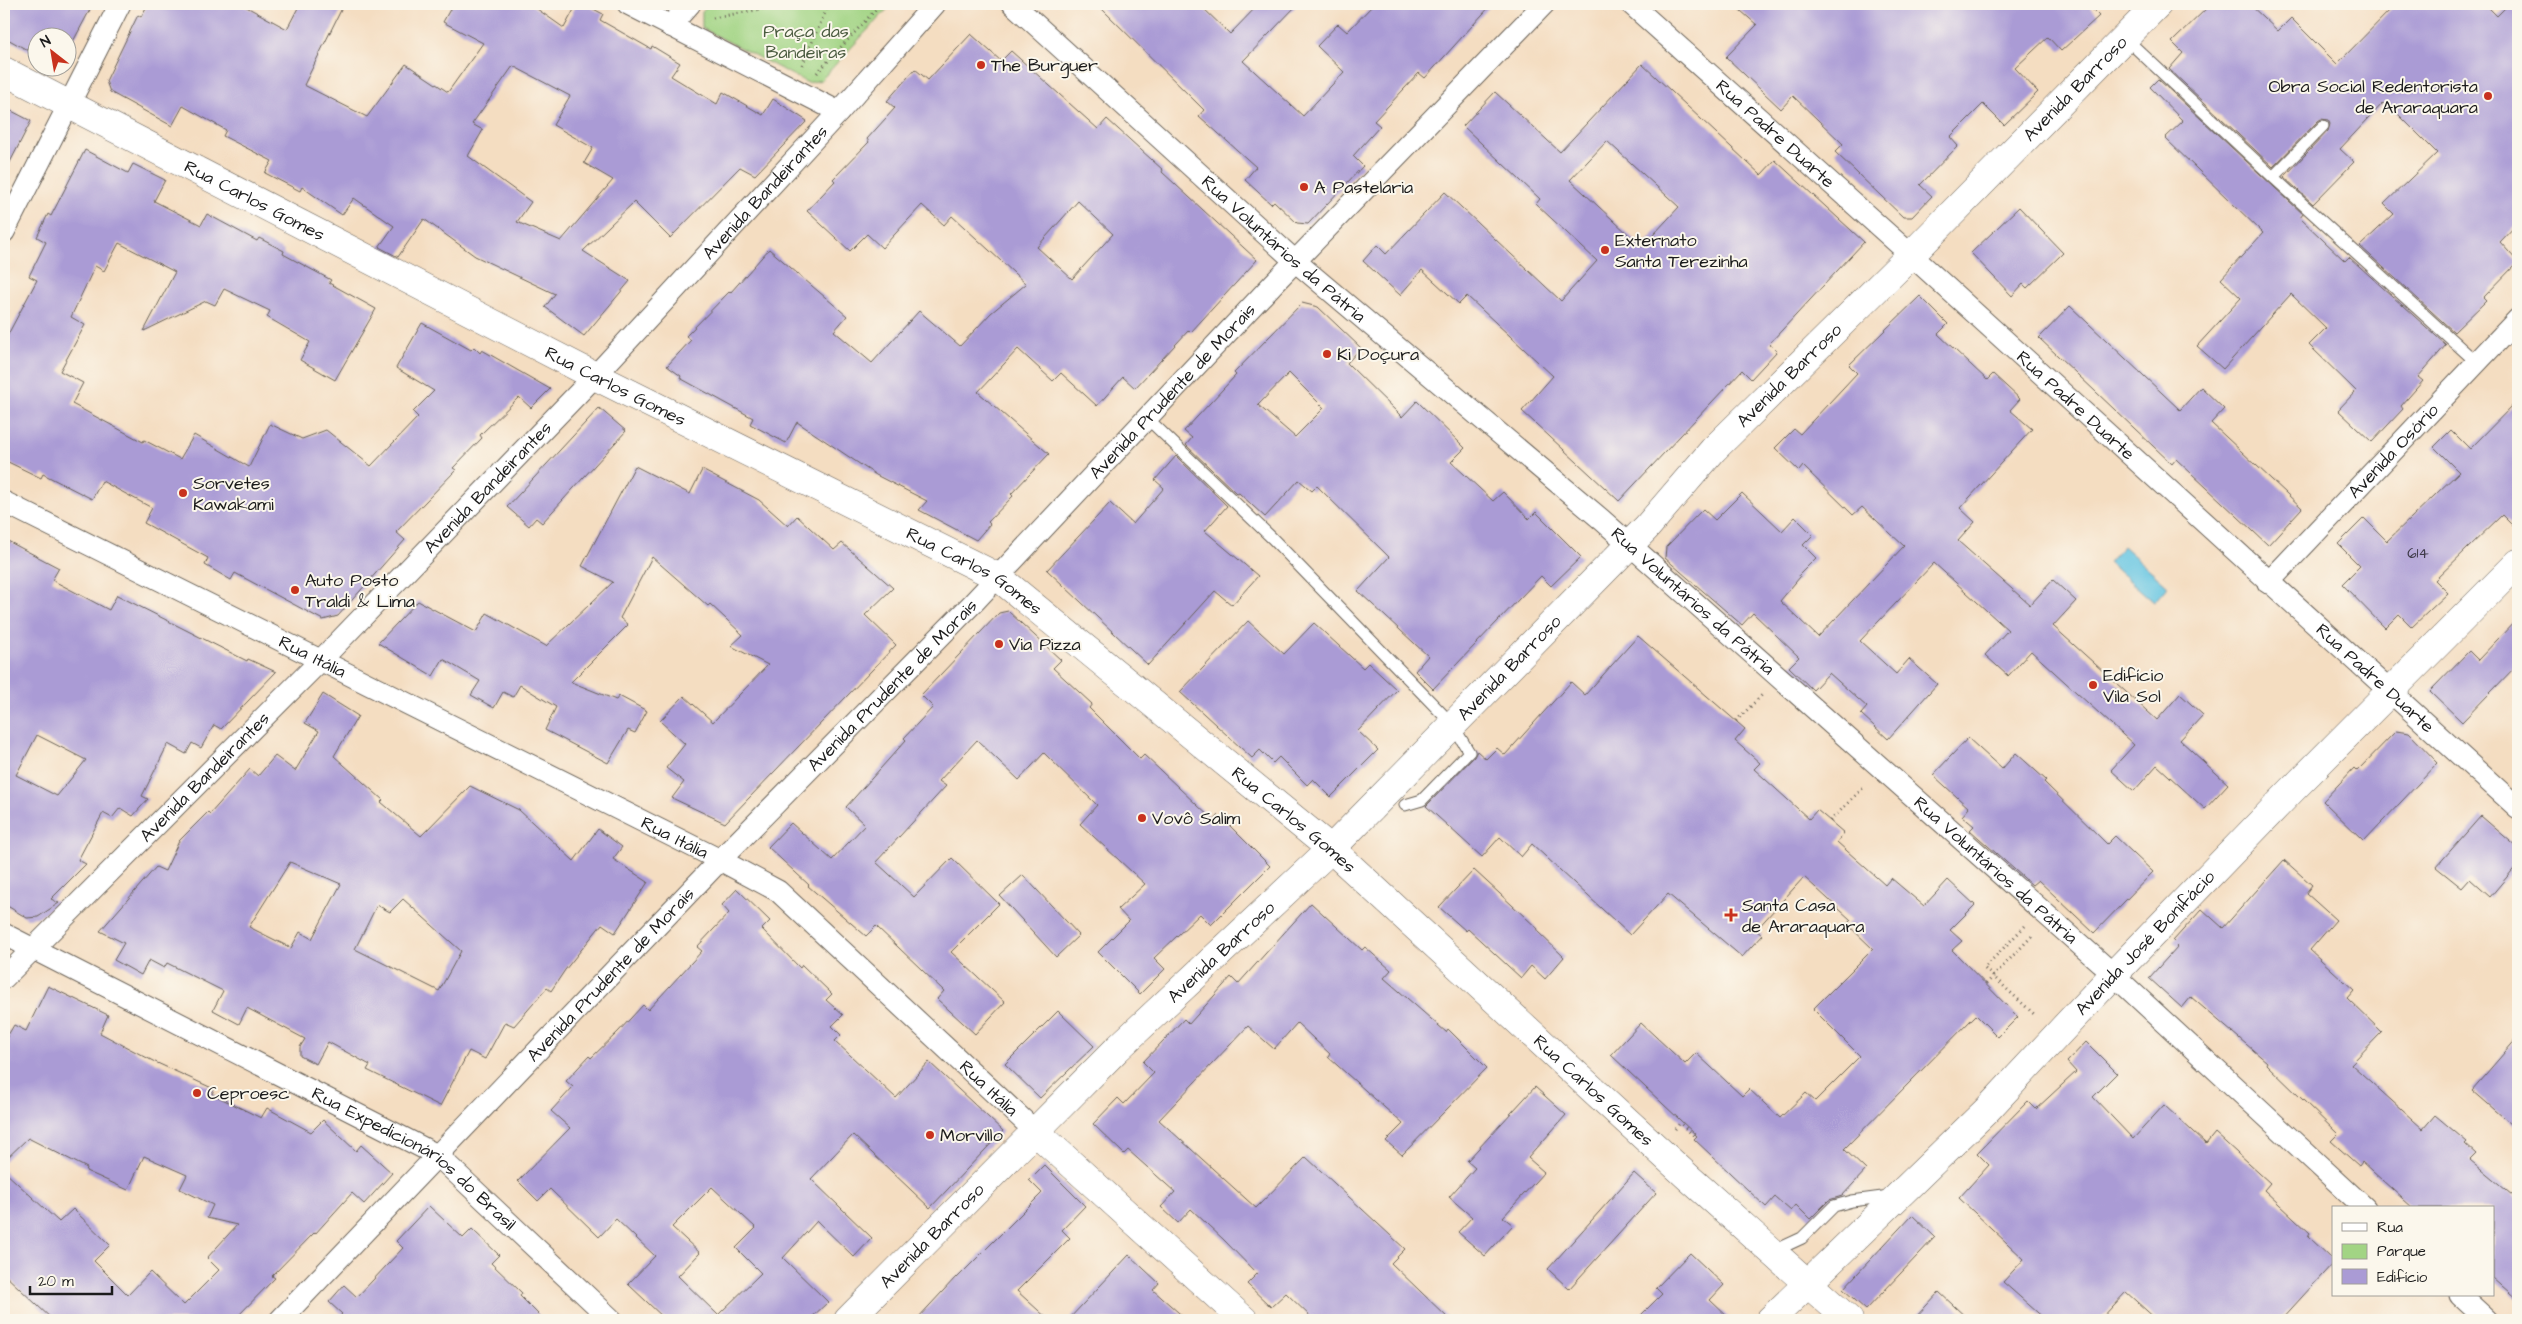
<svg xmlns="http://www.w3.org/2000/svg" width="2522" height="1324" font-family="'Architects Daughter',sans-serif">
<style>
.green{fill:#a2d484;stroke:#5f7850}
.water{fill:#64c5e2;stroke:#40707f}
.building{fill:#aa9bd5;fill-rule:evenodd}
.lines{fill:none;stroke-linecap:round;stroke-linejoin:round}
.service-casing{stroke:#686056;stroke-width:13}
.minor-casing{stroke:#686056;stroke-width:23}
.tertiary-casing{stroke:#686056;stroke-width:29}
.path{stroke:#686056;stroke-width:3;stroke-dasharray:1 4;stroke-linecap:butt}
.service{stroke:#fff;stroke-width:11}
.minor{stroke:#fff;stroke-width:21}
.tertiary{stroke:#fff;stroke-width:28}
.poi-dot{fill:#c8321e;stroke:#fbf7ec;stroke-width:2}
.labels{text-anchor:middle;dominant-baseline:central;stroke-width:4;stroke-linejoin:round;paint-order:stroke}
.number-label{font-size:15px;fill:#403c4a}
.park-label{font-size:18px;fill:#4b5c40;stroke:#fbf7ec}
.poi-label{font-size:18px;fill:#1c1c1c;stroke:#fbf7ec;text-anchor:start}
.street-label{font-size:18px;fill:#1c1c1c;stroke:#fbf7ec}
</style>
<rect width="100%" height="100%" fill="#fbf7ec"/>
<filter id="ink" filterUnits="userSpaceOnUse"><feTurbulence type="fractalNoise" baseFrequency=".02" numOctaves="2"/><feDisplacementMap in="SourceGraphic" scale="10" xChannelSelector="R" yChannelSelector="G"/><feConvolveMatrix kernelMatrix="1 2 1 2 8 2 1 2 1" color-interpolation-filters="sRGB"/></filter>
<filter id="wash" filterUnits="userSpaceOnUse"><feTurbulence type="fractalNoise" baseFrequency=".0096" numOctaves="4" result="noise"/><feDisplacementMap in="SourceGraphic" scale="20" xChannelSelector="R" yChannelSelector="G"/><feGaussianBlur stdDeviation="1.12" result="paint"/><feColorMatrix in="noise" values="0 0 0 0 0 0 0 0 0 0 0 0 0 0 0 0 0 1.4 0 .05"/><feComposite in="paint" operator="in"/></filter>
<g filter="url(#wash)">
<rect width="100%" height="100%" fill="#f4ddc1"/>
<path class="green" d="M710,4H892L821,80L808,83L702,28V12Z"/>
<path class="water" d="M2123,546L2168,586L2154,602L2108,562Z"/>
<g id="blocks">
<path class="building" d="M4,4H93L68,51V38H38V56L4,37Z
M148,4H241L287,29L300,4H344L304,85L367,117L406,64L448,92L483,43L443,22L453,4H530L564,28L577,4H584L603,14L600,20L651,49L652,46L680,63L671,76L717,104L723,92L763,115L773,99L807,121L755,175L740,167L670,238L634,202L583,251L630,281L584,336L545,307L555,294L475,256L424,219L398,257L379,247L394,226L354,198L342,215L302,187L300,191L265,173L272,161L223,136L226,130L183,106L172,126L110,92L106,81L138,15L141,17ZM513,66L570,96L553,125L593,148L584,163L613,180L561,241L517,222L531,202L468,156L483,130L472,124Z
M1097,4H1199L1230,34L1259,4H1298L1243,61L1303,116L1344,72L1317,46L1338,24L1347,32L1374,4H1492L1425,78L1419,73L1374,121L1380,126L1353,156L1363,166L1308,224L1297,223L1274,201L1271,204L1245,180L1256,167L1199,116L1204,110Z
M1733,4H2087L2099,16L2061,51L2048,37L2015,68L2038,92L2004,125L1983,104L1950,137L1958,146L1920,185L1932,196L1912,217H1903L1835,152L1843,144L1793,96L1781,109L1726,57L1757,25Z
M2211,4H2249L2278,31L2291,18L2337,64L2396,4H2485L2497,16L2509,4H2518V223L2500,242L2518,262L2483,298L2486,301L2454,332L2360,246L2394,214L2384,204L2437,153L2392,108L2390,110L2383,103L2340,149L2354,162L2313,204L2284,177L2328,131L2330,124L2328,120L2321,119L2318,121L2273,167L2169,69L2183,53L2172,42Z
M971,34L1001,61L1011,51L1098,129L1107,119L1163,170L1162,172L1257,260L1191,332L1189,330L1135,388L1123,377L1097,406L1061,373L1053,381L1018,349L978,392L1049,454L1011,494L1013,496L988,522L990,524L976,540L919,510L927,501L876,475L797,422L786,443L750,424L753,418L680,378L681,376L667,366L691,340L686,336L730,291L731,292L769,249L847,316L834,331L872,363L919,311L960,346L991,313L1026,284L952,216L944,225L922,205L882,248L867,234L850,251L807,211L835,181L833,179L869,142L867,139L895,108L887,101L915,69L928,80ZM1078,201L1113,234L1072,279L1037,247Z
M1642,64L1761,175L1775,160L1864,242L1769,344L1777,351L1751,379L1742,370L1619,501L1522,411L1553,376L1467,296L1459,304L1422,270L1400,295L1363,261L1377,245L1386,254L1445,192L1561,301L1597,261L1536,204L1540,199L1463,126L1495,92L1560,152ZM1607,141L1679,207L1642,247L1570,180Z
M2158,79L2303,214L2300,218L2345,261L2349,257L2446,345L2418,377L2423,381L2401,406L2403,409L2372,442L2338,410L2356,391L2309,345L2326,328L2291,294L2223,369L2197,346L2241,298L2221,279L2263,233L2165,138L2183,121L2150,87Z
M4,107L31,121L4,174Z
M85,150L128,173L133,164L165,180L154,201L201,225L207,214L257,241L259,238L284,251L283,254L331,280L329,283L376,309L335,380L300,360L310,342L267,317L270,311L224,289L215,305L206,301L144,331L175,272L119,243L104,271L95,266L71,317L85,325L60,371L83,383L72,404L143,442L144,440L180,459L194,435L249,467L270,424L302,439L326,430L371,466L418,417L413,412L434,391L396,368L422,323L471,350L474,347L480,353L482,350L550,389L531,408L519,397L480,435L482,438L453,468L456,470L396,532L405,540L338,616L323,620L235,573L231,580L205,565L208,558L144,523L152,508L102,481L92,499L43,474L41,478L4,460V342L37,280L29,276L46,242L37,237L48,214L51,216Z
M2019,207L2063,253L2027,288L2023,284L2012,296L1971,253Z
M1920,296L1948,324L1938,334L1987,380L1993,374L2020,399L2010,410L2032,429L1960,508L1975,522L1958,541L2030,605L2053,580L2076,601L2053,626L2157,720L2180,694L2203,715L2180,740L2228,784L2205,809L2157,765L2134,791L2111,770L2134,745L2031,651L2008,676L1985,655L2008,630L1934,563L1860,641L1896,674L1909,659L1937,684L1888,739L1861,714L1867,707L1829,673L1813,690L1789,667L1799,657L1753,613L1742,625L1665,558L1666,547L1703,509L1715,520L1742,493L1782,531L1795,517L1813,535L1803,545L1816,558L1799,575L1800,577L1780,601L1818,637L1904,546L1862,507L1853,515L1803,466L1799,471L1775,448L1794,429L1800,434L1857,373L1849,365Z
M1302,303L1318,307L1361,348L1347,363L1402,417L1417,401L1465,448L1451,462L1493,501L1503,492L1529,519L1536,512L1581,557L1551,586L1541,576L1433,689L1415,671L1428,656L1358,591L1389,557L1317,486L1312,491L1299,480L1265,517L1239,493L1237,494L1186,445L1192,438L1184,431L1236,375L1234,373ZM1289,373L1324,408L1295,437L1258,405Z
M2070,306L2180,410L2201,387L2224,409L2211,423L2302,508L2268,545L2176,459L2172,464L2039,338Z
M2518,400V531L2502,515L2435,580L2448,593L2412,627L2399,614L2385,628L2342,584L2360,566L2338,544L2364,518L2387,541L2459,472L2434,447L2451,430L2470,449Z
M599,408L626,431L542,523L536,518L529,526L507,507Z
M1176,456L1227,506L1205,531L1258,576L1232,605L1215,591L1148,665L1047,570L1110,503L1133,524L1164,488L1155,480Z
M635,466L690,494L702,470L759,500L788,526L797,516L834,550L842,543L893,588L865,615L896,645L725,823L672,798L684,782L666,768L685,744L660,721L684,696L713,722L768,665L731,646L743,635L710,604L708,606L652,557L620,618L628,625L571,682L616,700L619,696L647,711L635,733L628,730L608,763L545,730L556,707L520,685L513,697L503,692L494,708L471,695L480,681L443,659L433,676L378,643L418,601L476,632L487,613L546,646L613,582L582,566Z
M4,539L59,568L52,580L109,610L117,595L247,661L248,659L276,672L221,729L214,725L201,748L192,743L186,754L168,744L142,796L148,799L133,816L120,808L112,818L103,813L78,860L86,864L51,899L59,903L38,917L27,918L4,904ZM37,735L86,760L57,796L16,775Z
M1008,611L1061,660L1053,668L1092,704L1089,708L1140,759L1144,755L1214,821L1219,815L1270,866L1211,925L1200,914L1154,958L1165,969L1140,994L1098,952L1129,921L1118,909L1145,884L1080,824L1097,805L1044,753L1019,780L977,740L939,781L946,786L876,862L914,897L952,858L999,904L951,952L1005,1002L975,1034L937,999L944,991L876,926L866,936L808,886L809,885L768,847L791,823L832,860L865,825L846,807L906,740L904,738L933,707L921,695L999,613Z
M2518,618V664L2462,722L2430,691L2469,651L2478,660Z
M1248,621L1284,654L1314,623L1363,668L1368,663L1397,690L1358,731L1378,750L1331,797L1313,779L1307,785L1279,757L1273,763L1260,750L1252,758L1180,692Z
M1638,636L1745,729L1735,741L1760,763L1754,769L1809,819L1817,810L1830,821L1844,833L1837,842L1885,885L1891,878L1924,906L1948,880L1975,905L1950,930L1962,941L1952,950L2018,1017L1998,1037L1976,1015L1844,1149L1866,1170L1842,1196L1829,1200L1810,1219L1796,1205L1791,1211L1775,1197L1766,1207L1694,1139L1697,1136L1611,1055L1641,1023L1685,1064L1696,1053L1742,1096L1749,1089L1780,1118L1806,1093L1815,1101L1860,1056L1813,1009L1873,949L1847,924L1851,920L1804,877L1756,930L1762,935L1742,957L1668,894L1630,935L1532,844L1521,857L1500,837L1482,857L1426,806L1474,757L1477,751L1486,759L1497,748L1505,755L1571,682L1585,695Z
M323,694L358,716L334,756L383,800L381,802L421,836L470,786L519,810L574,861L598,829L622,847L613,859L648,882L615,933L602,924L565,970L551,991L547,988L514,1026L505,1022L485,1059L469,1051L440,1106L367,1070L370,1065L328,1042L316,1064L300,1056V1047L305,1039L247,1008L239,1024L213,1010L223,991L167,963L164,968L149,960L141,975L114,960L124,943L100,931L156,867L165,871L179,841L208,812L210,814L250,769L258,776L275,756L295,771L319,731L305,723ZM290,862L341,884L312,939L300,932L291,948L249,927ZM403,899L461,951L439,991L355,949L377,905L390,912Z
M2396,731L2409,733L2438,763L2364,841L2323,801L2354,768L2357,771Z
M1968,738L2002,769L2016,753L2046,780L2044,782L2107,844L2115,836L2153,872L2094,933L2038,880L2032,885L1970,830L1974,826L1962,816L1969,808L1933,775Z
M2481,816L2518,848V864L2490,897L2470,879L2462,888L2436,867Z
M2284,860L2312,885L2306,893L2336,920L2310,950L2354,990L2347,998L2382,1032L2351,1064L2423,1129L2435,1115L2467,1142L2465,1144L2476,1154L2470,1160L2518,1200V1300L2493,1278V1208H2413L2362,1162L2359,1166L2331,1141L2338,1134L2266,1064L2267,1062L2191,997L2182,1008L2149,978L2178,946L2173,941L2202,909L2223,928Z
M1474,870L1538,929L1537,931L1564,957L1545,979L1531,966L1521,978L1468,929L1466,931L1439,907Z
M1023,875L1079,935L1056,957L1000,896Z
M737,889L770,921L762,929L800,968L802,965L832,994L826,1000L843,1015L832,1026L841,1035L835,1041L896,1098L929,1062L1003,1131L930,1208L853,1135L811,1179L872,1238L854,1257L817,1221L783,1258L828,1302L809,1320H666L628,1284L655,1256L616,1219L599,1237L550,1189L538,1201L518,1181L570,1128L551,1111L573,1087L566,1081L589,1056L591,1058L618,1032L643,1005L648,1010L702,951L697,947L729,913L722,905ZM712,1187L756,1228L736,1248L761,1273L718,1315L678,1276L700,1253L672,1227Z
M1311,903L1362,950L1365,947L1391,970L1384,978L1446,1032L1448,1029L1487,1068L1402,1155L1386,1141L1403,1124L1328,1057L1330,1054L1297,1023L1274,1049L1248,1026L1159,1120L1256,1208L1306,1157L1405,1249L1391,1263L1450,1320H1314L1286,1293L1271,1307L1247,1284L1257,1274L1224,1240L1191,1209L1178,1223L1161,1207L1175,1192L1128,1150L1124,1154L1093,1124L1118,1098L1124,1104L1154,1073L1143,1062L1184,1019L1189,1024L1231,977L1238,984Z
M48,986L108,1015L100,1033L153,1061L214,1089L212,1094L261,1118L267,1108L311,1132L323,1120L356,1151L361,1145L392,1173L364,1204L352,1193L315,1234L314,1233L272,1276L275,1278L234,1320H53L4,1274V1171L59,1222L73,1209L110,1245L94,1261L128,1295L150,1272L184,1305L219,1270L207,1258L237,1225L207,1218L213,1205L180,1189L187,1175L144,1156L128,1190L86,1171L87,1168L28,1138L4,1161V1042L14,1025L26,1031Z
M1058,1011L1094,1046L1040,1098L1005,1064Z
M2518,1037V1130L2472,1090Z
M2086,1042L2117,1073L2093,1097L2133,1139L2164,1105L2206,1144L2215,1133L2270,1183L2264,1190L2310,1233L2308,1236L2333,1260V1263L2281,1320H2157L2126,1292L2100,1320H2046L2003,1282L2024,1259L1959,1198L1989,1165L1977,1153L2028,1101L2036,1109L2076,1072L2067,1062Z
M1535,1087L1566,1115L1528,1158L1544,1172L1503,1217L1513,1225L1485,1256L1458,1232L1472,1217L1449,1197L1475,1168L1467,1161Z
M1044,1165L1085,1206L1062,1230L1070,1238L1017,1291L1049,1320H916L956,1277L957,1278L1042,1193L1029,1180Z
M1634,1173L1656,1193L1569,1289L1548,1269Z
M429,1206L463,1238L472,1229L499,1255L491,1263L522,1293L520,1296L544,1320H336L342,1314L329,1302L344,1285L357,1297L403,1248L396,1241Z
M1912,1215L1935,1237L1866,1310L1843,1289Z
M1690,1253L1724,1285L1710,1300L1731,1320H1636L1662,1294L1656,1288Z
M1129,1255L1159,1283L1153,1290L1187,1320H1068Z
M1939,1292L1969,1320H1913Z"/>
</g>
</g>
<g filter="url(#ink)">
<use href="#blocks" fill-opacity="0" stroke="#686056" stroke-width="1"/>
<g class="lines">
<defs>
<path id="service" d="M2124,37L2273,177L2475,361
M2273,177L2323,126
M1147,418L1272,538L1452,724L1469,752L1422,800L1405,805
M1774,1251L1802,1238L1834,1206L1852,1201L1890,1196"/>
<g id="minor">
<path d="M628,4L839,112"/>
<path id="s1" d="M1013,4L1295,261L1602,520L2103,965L2365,1208"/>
<path id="s2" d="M1631,4L1911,255L2518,808"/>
<path d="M670,26L690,4"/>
<path d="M4,232L120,4"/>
<path id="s3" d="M4,502L720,860L778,891L1036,1132"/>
<path id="s4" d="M2268,583L2518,319"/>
<path id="s5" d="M4,934L437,1155L612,1320"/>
<path id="s6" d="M4,978L321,660L595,376L839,112L935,4"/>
<path d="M2460,1295L2487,1320"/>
<path id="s7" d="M280,1320L720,860L973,603L1274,283L1544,4"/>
</g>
<g id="tertiary">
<path id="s8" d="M4,71L595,376L998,577L1331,849L1689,1178L1849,1320"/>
<path d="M1036,1132L1244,1320"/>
<path id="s9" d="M848,1320L1116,1050L1331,849L1647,527L1713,450L1911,255L2158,4"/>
<path id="s10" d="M1770,1320L1986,1111L2114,974L2292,790L2518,563"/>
</g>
</defs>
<use href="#service" class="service-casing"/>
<use href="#minor" class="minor-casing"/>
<use href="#tertiary" class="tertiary-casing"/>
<path class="path" d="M817,4L824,6L834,4
M713,18L788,4
M802,65L828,6
M817,73L881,4
M1736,721L1762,695
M1830,821L1865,786
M2025,926L1984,968L2036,1016
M1986,984L2033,935
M1675,1129L1680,1123L1695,1137"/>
<use href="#service" class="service"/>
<use href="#minor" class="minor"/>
<use href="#tertiary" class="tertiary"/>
</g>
</g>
<g class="poi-dot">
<circle cx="981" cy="65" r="5"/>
<circle cx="2488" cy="96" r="5"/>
<circle cx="1304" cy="187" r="5"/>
<circle cx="1605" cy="250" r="5"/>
<circle cx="1327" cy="354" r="5"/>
<circle cx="183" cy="493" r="5"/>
<circle cx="295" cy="590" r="5"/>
<circle cx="999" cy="644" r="5"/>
<circle cx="2093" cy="685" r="5"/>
<circle cx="1142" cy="818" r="5"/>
<path d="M1728.5 907.5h5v5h5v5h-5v5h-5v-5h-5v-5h5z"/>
<circle cx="197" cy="1093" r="5"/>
<circle cx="930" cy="1135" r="5"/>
</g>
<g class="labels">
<g class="number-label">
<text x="2418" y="553">614</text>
</g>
<g class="park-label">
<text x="806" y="31">Praça das<tspan x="806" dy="21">Bandeiras</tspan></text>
</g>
<g class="poi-label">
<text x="991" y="65">The Burguer</text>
<text x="2478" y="86" text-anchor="end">Obra Social Redentorista<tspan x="2478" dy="21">de Araraquara</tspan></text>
<text x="1314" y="187">A Pastelaria</text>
<text x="1615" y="240">Externato<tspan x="1615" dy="21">Santa Terezinha</tspan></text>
<text x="1337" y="354">Ki Doçura</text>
<text x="193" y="483">Sorvetes<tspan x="193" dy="21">Kawakami</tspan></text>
<text x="305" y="580">Auto Posto<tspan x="305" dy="21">Traldi &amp; Lima</tspan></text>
<text x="1009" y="644">Via Pizza</text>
<text x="2103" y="675">Edifício<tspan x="2103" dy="21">Vila Sol</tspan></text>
<text x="1152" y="818">Vovô Salim</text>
<text x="1742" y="905">Santa Casa<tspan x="1742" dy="21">de Araraquara</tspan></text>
<text x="207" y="1093">Ceproesc</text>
<text x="940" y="1135">Morvillo</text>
</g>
<g class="street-label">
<text stroke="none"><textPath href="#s9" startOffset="1739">Avenida Barroso</textPath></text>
<text stroke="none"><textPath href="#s2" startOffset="194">Rua Padre Duarte</textPath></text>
<text stroke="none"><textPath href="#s6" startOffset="1094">Avenida Bandeirantes</textPath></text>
<text stroke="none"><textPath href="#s8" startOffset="282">Rua Carlos Gomes</textPath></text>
<text stroke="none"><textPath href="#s1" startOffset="365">Rua Voluntários da Pátria</textPath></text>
<text stroke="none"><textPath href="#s9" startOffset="1334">Avenida Barroso</textPath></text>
<text stroke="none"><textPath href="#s8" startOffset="688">Rua Carlos Gomes</textPath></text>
<text stroke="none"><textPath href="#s7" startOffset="1288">Avenida Prudente de Morais</textPath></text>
<text stroke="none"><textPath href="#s2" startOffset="599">Rua Padre Duarte</textPath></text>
<text stroke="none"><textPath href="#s4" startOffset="182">Avenida Osório</textPath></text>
<text stroke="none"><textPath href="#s6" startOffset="689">Avenida Bandeirantes</textPath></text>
<text stroke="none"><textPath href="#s8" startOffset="1092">Rua Carlos Gomes</textPath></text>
<text stroke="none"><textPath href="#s1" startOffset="905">Rua Voluntários da Pátria</textPath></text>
<text stroke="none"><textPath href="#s3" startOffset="345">Rua Itália</textPath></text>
<text stroke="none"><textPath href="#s9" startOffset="929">Avenida Barroso</textPath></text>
<text stroke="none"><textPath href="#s2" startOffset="1004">Rua Padre Duarte</textPath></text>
<text stroke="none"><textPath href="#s7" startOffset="882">Avenida Prudente de Morais</textPath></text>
<text stroke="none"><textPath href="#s6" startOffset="284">Avenida Bandeirantes</textPath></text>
<text stroke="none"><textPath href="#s8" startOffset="1498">Rua Carlos Gomes</textPath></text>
<text stroke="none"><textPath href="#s3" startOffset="750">Rua Itália</textPath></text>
<text stroke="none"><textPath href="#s1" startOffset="1310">Rua Voluntários da Pátria</textPath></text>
<text stroke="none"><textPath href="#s10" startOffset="532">Avenida José Bonifácio</textPath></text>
<text stroke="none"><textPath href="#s9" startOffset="524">Avenida Barroso</textPath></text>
<text stroke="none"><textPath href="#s7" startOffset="478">Avenida Prudente de Morais</textPath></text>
<text stroke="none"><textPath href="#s3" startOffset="1155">Rua Itália</textPath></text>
<text stroke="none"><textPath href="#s8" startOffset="1902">Rua Carlos Gomes</textPath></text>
<text stroke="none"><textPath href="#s5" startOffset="469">Rua Expedicionários do Brasil</textPath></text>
<text stroke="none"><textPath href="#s9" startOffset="119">Avenida Barroso</textPath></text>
</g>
</g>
<rect width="2522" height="1324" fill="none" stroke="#fbf7ec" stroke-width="20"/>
<rect x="2332" y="1206" width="162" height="90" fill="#fbf7ec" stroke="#a29f99"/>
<rect x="2342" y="1223" width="25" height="8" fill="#ffffff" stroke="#a29f99"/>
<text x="2377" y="1232" font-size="15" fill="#1c1c1c">Rua</text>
<rect x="2342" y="1244" width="25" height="15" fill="#a2d484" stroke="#a29f99"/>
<text x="2377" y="1256" font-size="15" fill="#1c1c1c">Parque</text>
<rect x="2342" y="1269" width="25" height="15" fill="#aa9bd5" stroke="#a29f99"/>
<text x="2377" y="1282" font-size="15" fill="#1c1c1c">Edifício</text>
<g transform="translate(52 52) rotate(329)"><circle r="24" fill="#fbf7ec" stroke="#a29f99"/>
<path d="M0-4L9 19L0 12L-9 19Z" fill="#c8321e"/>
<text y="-8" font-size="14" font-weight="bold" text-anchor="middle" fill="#1c1c1c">N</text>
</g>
<path d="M30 1286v8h82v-8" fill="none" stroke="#1c1c1c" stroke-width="2.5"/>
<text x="38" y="1286" font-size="15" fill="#1c1c1c" stroke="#fbf7ec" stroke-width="4" paint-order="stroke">20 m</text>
</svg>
